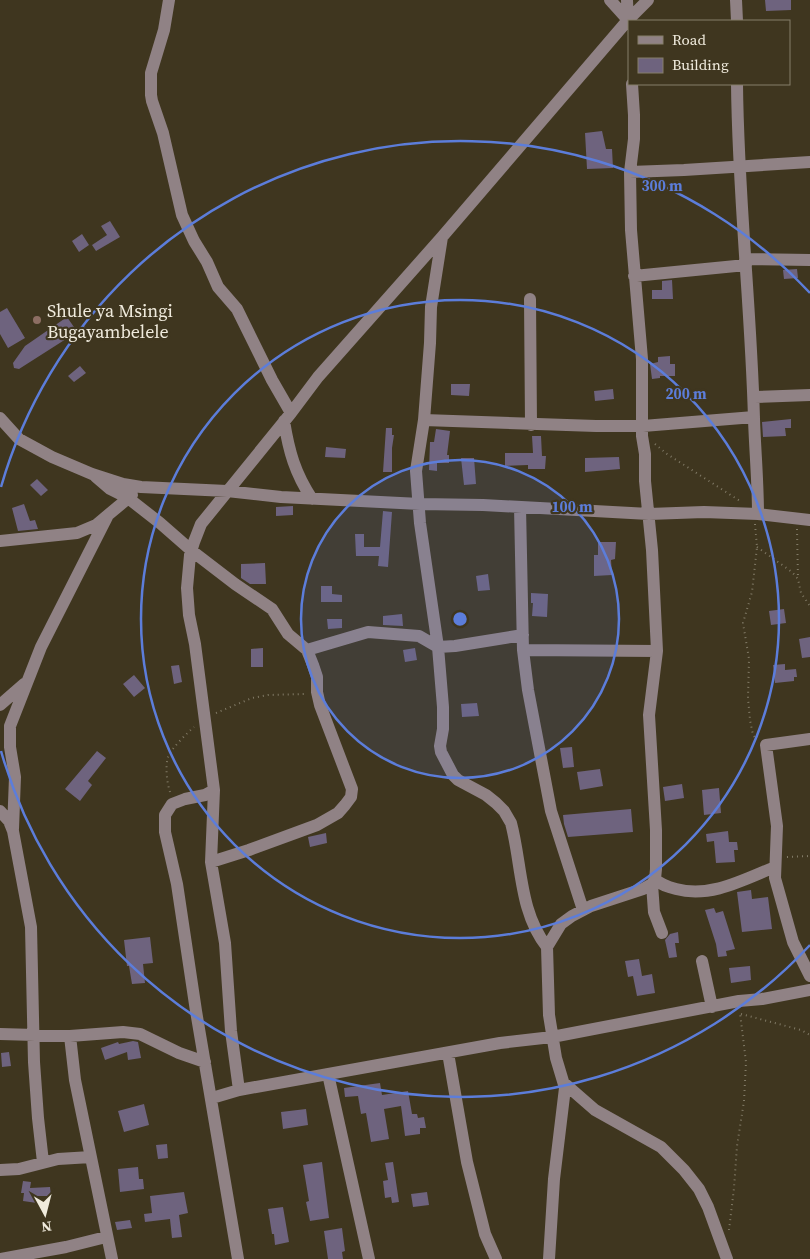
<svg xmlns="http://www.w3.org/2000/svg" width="810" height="1259" font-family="'Source Serif 4',serif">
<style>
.building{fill:#6e637e}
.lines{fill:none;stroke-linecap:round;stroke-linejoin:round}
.path{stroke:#817a66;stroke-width:2;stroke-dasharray:1 4;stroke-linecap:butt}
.minor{stroke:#908285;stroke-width:12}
.ring{fill:none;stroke:#5c7dda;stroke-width:2.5}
.education-dot{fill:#8d6e63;stroke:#3f361f;stroke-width:2}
.labels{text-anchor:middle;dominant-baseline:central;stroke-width:4.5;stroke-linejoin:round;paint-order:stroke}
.poi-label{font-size:18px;fill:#f0ebdd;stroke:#3f361f;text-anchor:start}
.centre{fill:#5c7dda;stroke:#3f361f;stroke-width:2.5}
.ring-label{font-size:15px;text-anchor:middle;font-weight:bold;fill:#5c7dda;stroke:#3f361f;stroke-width:4.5;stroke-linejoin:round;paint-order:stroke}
</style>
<rect width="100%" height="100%" fill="#3f361f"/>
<path class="building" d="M765,0H791V10L766,11Z
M602,131L606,149H612L613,168L587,169L585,133Z
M110,221L120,237L96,251L92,245L107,235L101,226Z
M82,234L89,245L79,252L72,241Z
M797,269L798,278L784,279L783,270Z
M672,280L673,299H652V290H662V281Z
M7,308L25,338L8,348L0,334V312Z
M67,317L76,330L82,326L86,327L88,331L86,334L81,335L77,332L19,369L14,368L13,363L25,346Z
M670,356V364H675V376H660V378L652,379L650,364L658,362V357Z
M80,366L86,373L74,382L68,376Z
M451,384H470L469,396L451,395Z
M613,389L614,399L595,401L594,391Z
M791,419V428H785L786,436L763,437L762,422Z
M386,428H392V435H394L392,448V472H383Z
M436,429L450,431L447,455H449V463H437V471L429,470L430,442H434Z
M532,436H541L542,456H546L545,469H528V465L505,466V453H533Z
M326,447L346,449L345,458L325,457Z
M619,457L620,469L585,472V458Z
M461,458H474L476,484L464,485Z
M37,479L48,490L41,496L30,485Z
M24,504L30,521L35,520L38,529L18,531L12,508Z
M293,506V515L276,516V507Z
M383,511L392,512L388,567L378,566L379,556H356L355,534H364V547H380Z
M598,542H616L615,559L611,560L612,575L594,576V555H598Z
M265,563L266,584H250L241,578V564Z
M488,574L490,590L478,591L476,576Z
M321,586H332V594L342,595V602H321Z
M531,593L548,594L547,617L532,616L533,603H531Z
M784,609L786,623L771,625L769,611Z
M402,614L403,626L383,625V616Z
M327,619H342V628L328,629Z
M810,637V657L802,658L799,639Z
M263,648V667H251V649Z
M415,648L417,660L405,662L403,650Z
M785,664V670L796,669L797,677H794V681L775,683L773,665Z
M179,665L182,682L174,684L171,666Z
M134,675L145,688L134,697L123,684Z
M477,703L479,716L462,717L461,704Z
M572,747L574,767L563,768L560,748Z
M97,751L106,758L88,781L92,785L80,801L65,789Z
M600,769L603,786L580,790L577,772Z
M682,784L684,798L665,801L663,787Z
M719,788L721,813L704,815L702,790Z
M631,809L633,832L568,837L564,824L563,815Z
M728,831L729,842H737L738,850H734L735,862L716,863L714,841L707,842L706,834Z
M326,833L327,843L310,847L308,837Z
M751,890L752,899L768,897L772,929L742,932L737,892Z
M714,908L716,913L723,911L735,949L726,951L727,956L718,957L716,944L705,910Z
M678,932L679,943H675L677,957L669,958L665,940L670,934Z
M150,937L153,963L143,964L145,983L132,984L129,966H127L124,940Z
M639,959L642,976L652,974L655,993L637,996L633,976L628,977L625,961Z
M750,966L751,980L731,983L729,968Z
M133,1041L138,1042L141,1058L128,1060L127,1052L105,1060L101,1048L118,1042L119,1044Z
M9,1052L11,1066L2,1067L1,1053Z
M380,1083L382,1095L408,1091L412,1114H417L418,1118L424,1117L426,1128H420V1134L405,1136L401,1106L384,1109L389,1139L371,1142L366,1113L361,1114L358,1096L345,1097L344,1088Z
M144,1104L149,1125L124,1132L118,1111Z
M306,1109L308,1125L283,1129L281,1112Z
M167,1144L168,1158L158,1159L156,1145Z
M322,1162L329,1218L310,1221L306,1202L309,1201L303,1165Z
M393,1162L399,1202L392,1203L391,1197L385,1198L383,1181L388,1180L385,1163Z
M138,1167L139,1179H143L144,1189L120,1192L118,1169Z
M23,1181L31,1182L30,1188L50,1187L51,1196H37V1203L23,1201L24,1193H21Z
M184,1192L188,1213L179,1215L182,1237L172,1238L170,1219L145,1222L144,1214L152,1213L150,1196Z
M427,1192L429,1205L413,1207L411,1194Z
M283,1207L289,1242L275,1245L274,1234H272L268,1209Z
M130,1220L132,1228L117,1230L115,1222Z
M342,1228L345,1251L342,1252L343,1259H328L324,1231Z"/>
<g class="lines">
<path class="path" d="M655,444L667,454L740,501
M755,524L757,547L752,592L743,623L749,659L748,698L750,720L753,735L757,740
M797,529L798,579
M757,547L792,572L798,579L801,593L810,606
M216,713L252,698L268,695L306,694
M170,792C167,783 165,767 168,757C171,749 187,733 194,727
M787,857L810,856
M741,1014L801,1030L810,1035
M729,1230L734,1188L737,1146L744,1101L746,1062L740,1013"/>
<path class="minor" d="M169,0L164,30L151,73V95L152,101L163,133L182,215L194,241L207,262L218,287L237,309L272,380L291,413
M610,0L628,20
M627,0L628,24
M736,0L737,21
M737,84C738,196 751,307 754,419C755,450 758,482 758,514
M630,172L684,170L810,162
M442,237L431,307L430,343L424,420L416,471L420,523L438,647L443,707V729L440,746L441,752L453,775L458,780L486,795L496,803L504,811L511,823C522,864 519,912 547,947
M745,259L810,260
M634,276L746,265
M530,299L531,425
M755,397L810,395
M0,418L19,439L52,457L92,474L123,484L141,487L227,491L281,497L420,504L483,505L649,514L704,512L758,514L810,520
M424,420L596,426H643L754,417
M284,421C289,452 295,473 312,499
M96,477L110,489L128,498L160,523L192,551L235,584L272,609L288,634L307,650L313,665L317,677V692L320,705L352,789L351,797L345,805L338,813L317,825L249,850L211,862
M520,507L523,650L657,651
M0,541L77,533L96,525L132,495
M307,650L368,632L419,636L438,647L455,646L523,635
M523,650L528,690L551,811L583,910
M0,705L24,684
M810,739L766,745L777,826L775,878L793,942L810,976
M214,790L205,795L185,799L172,804L165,815V832L177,884L196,1011L238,1259
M0,811L9,821L13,831L31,927L34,1062L38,1118L43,1162
M13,829L15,777L10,747V726L41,647L107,517
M655,879C661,885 668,887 676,889C711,898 743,880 775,867
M652,884L654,912L662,933
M702,961L712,1007
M0,1034L70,1036L123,1032L140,1034L179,1053L205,1062
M70,1036L75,1080L112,1259
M448,1053L467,1162L485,1234L496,1259
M328,1074L369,1259
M564,1083L595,1110L661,1147L684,1170L699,1189L708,1207L727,1259
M239,1090L231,1031L225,943L211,862L214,790L195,644L189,615L187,588L190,555L194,542L201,524L291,413L318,377L442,237L628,20L648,0
M212,1098L239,1090L500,1043L552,1037L739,1001L762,999L810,990
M0,1170L19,1169L58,1159L91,1157
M0,1259L66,1247L106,1237
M549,1259L554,1179L565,1088L556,1058L549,1015L547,947L561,924L572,916L591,906L643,889L652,884L655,879L656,869V830L649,715L657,651L652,550L645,481V454L642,436V359L631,230L630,172L634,139V115L632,84"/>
</g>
<circle cx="460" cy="619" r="159" fill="#5c7dda" fill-opacity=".12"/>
<g class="ring">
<circle cx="460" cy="619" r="159"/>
<circle cx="460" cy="619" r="319"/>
<path d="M810 945A478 478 0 0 1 1 751M1 487A478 478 0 0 1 810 293"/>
</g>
<circle class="education-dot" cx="37" cy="320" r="5"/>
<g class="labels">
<g class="poi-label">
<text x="47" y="310">Shule ya Msingi<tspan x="47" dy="21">Bugayambelele</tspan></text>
</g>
</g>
<circle cx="460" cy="619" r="8" class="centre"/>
<g class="ring-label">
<text x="662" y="191">300 m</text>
<text x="686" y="399">200 m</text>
<text x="572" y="512">100 m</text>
</g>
<rect x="628" y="20" width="162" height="65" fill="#3f361f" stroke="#867e6b"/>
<rect x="638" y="36" width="25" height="8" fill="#908285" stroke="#867e6b"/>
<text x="672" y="45" font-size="15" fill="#f0ebdd">Road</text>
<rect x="638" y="58" width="25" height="15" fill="#6e637e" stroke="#867e6b"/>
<text x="672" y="70" font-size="15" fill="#f0ebdd">Building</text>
<g transform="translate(45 1214) rotate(173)" stroke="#3f361f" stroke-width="4" paint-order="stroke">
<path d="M0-4L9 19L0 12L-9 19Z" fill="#f0ebdd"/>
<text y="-8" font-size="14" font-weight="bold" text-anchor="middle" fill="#f0ebdd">N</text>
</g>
</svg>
